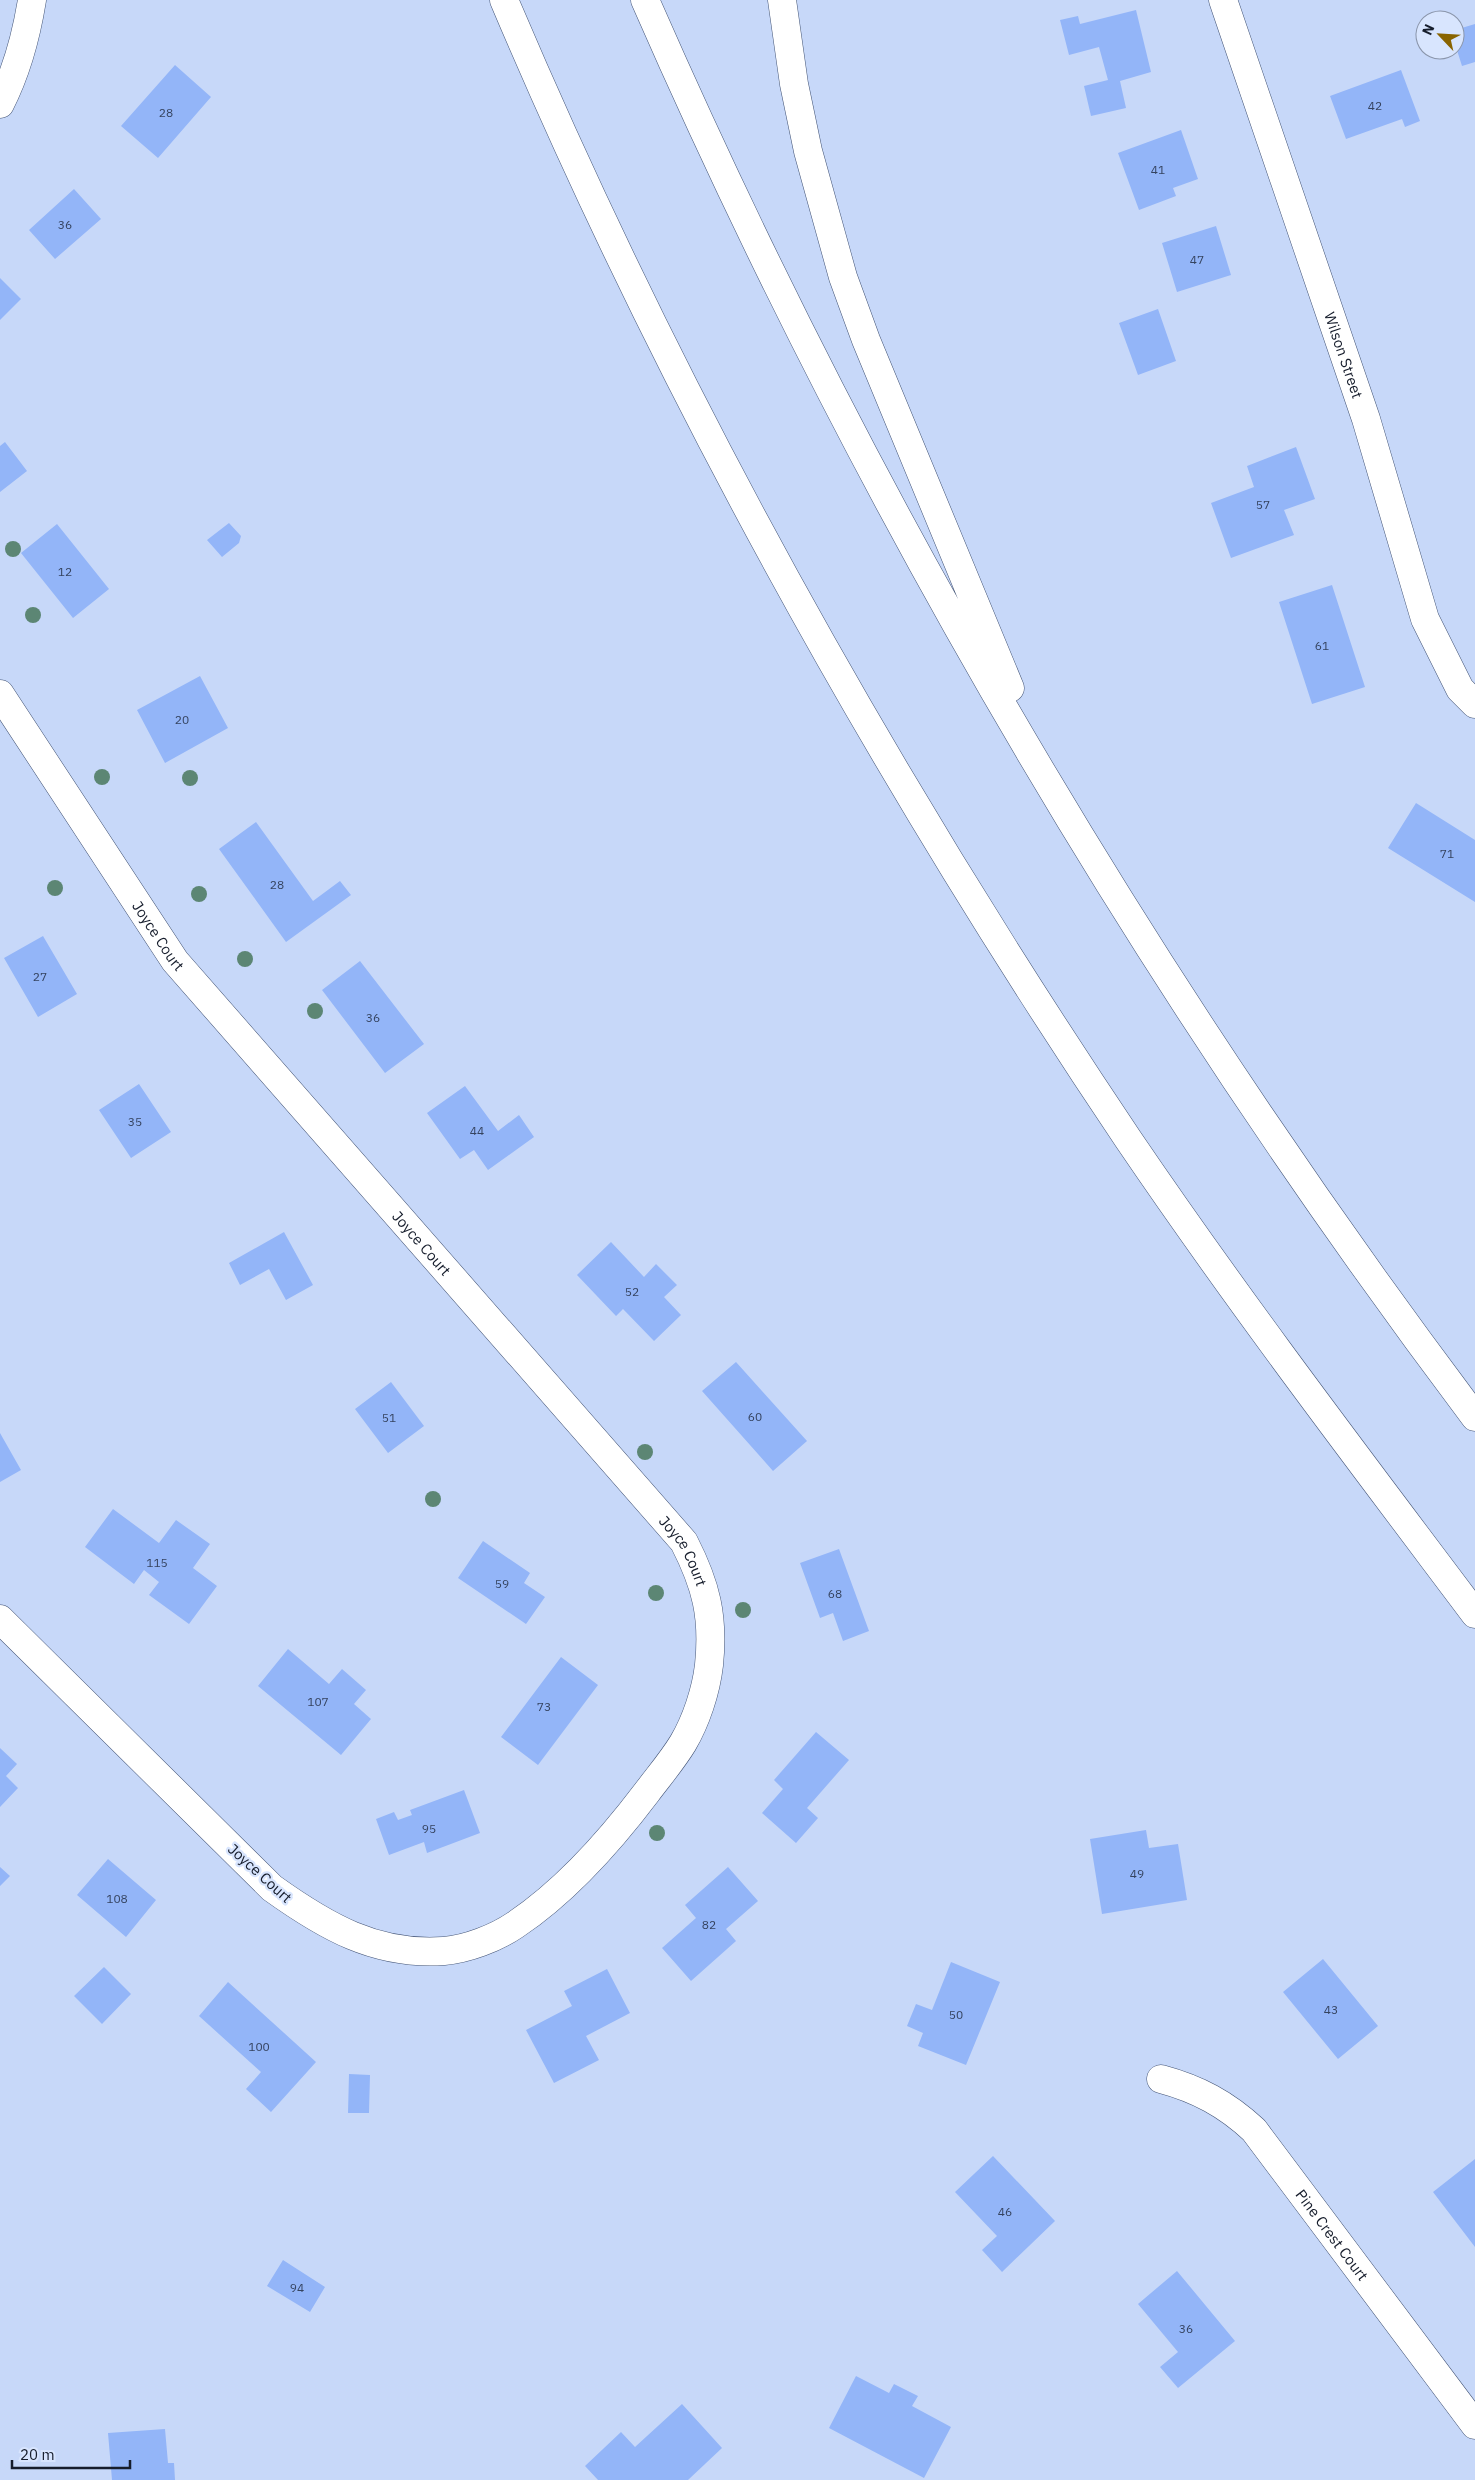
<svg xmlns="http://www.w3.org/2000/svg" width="1475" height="2480" font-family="'IBM Plex Sans',sans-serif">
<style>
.building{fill:#93b5f8}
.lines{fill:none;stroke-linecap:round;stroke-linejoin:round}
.minor-casing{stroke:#425375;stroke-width:29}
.tertiary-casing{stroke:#425375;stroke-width:29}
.motorway-casing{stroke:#425375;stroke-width:29}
.minor{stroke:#fff;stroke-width:28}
.tertiary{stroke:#fff;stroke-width:28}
.motorway{stroke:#fff;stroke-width:28}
.tree{fill:#5c8674}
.labels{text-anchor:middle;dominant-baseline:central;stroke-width:4.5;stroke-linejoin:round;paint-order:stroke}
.number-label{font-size:12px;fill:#35435f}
.street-label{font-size:15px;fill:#161d2c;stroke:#d8e5fe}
</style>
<rect width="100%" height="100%" fill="#c7d8f9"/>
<path class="building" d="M1136,10L1151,72L1120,81L1126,108L1091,116L1084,86L1108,80L1099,47L1069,55L1060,20L1078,16L1080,24Z
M1475,24V62L1462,66L1455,44V30Z
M175,65L211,97L158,158L121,126Z
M1401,70L1420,121L1405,127L1402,119L1346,139L1330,96Z
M1181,130L1198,179L1173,188L1176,196L1139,210L1118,153Z
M74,189L101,219L55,259L29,230Z
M1216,226L1231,275L1177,292L1162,243Z
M0,278L21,299L0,320Z
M1158,309L1176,361L1138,375L1119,323Z
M5,442L27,471L0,492V446Z
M1296,447L1315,499L1284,510L1294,535L1231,558L1211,503L1254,487L1247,466Z
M229,523L241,536L239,543L222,557L207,540Z
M57,524L109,589L73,618L21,553Z
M1332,585L1365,687L1312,704L1279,602Z
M200,676L228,728L165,763L137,710Z
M1416,803L1475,840V902L1388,848Z
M256,822L313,901L340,881L351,895L286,942L219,849Z
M43,936L77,994L38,1017L4,958Z
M360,961L424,1044L385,1073L322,990Z
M139,1084L171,1132L131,1158L99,1110Z
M465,1086L498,1131L519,1115L534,1137L488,1170L474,1150L460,1159L427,1113Z
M284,1232L313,1285L286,1300L269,1269L240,1285L229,1263Z
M611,1242L644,1277L656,1264L677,1285L664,1297L681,1315L654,1341L623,1309L616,1316L577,1275Z
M736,1362L807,1441L773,1471L702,1391Z
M391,1382L424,1426L388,1453L355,1409Z
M0,1433L21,1470L0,1482Z
M113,1509L159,1543L176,1520L210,1544L193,1568L217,1586L189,1624L149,1595L159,1582L144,1570L134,1584L85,1547Z
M483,1541L530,1573L524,1583L545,1597L526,1624L458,1578Z
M839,1549L869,1631L843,1641L833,1613L820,1618L800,1563Z
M288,1649L329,1684L342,1669L366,1690L354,1704L371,1719L341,1755L258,1686Z
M561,1657L598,1685L538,1765L501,1737Z
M816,1732L849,1760L807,1808L818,1818L796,1843L762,1813L783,1789L774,1780Z
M0,1748L17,1764L6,1776L18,1788L0,1807Z
M464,1790L480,1833L427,1853L424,1842L389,1855L376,1819L394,1812L398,1820L412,1815L410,1810Z
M1146,1830L1149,1848L1178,1844L1187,1900L1102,1914L1090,1839Z
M108,1859L156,1900L126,1937L77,1895Z
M0,1867L10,1876L0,1886Z
M728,1867L758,1901L726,1929L736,1941L691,1981L662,1948L696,1918L685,1905Z
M1323,1959L1378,2026L1338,2059L1283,1992Z
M951,1962L1000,1982L966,2065L918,2046L923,2033L907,2026L916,2004L932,2010Z
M104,1967L131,1994L102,2024L74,1996Z
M607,1969L630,2013L586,2036L599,2060L554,2083L526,2030L572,2006L564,1991Z
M228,1982L316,2062L271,2112L246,2089L261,2072L199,2016Z
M349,2074L370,2075L369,2113H348Z
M993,2156L1055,2221L1002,2272L982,2250L997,2236L955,2192Z
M1475,2159V2247L1433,2192Z
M283,2260L325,2287L310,2312L267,2286Z
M1177,2271L1235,2341L1178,2388L1160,2367L1178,2352L1138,2304Z
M856,2376L889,2393L894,2384L918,2396L912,2406L951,2427L924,2478L829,2428Z
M682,2404L722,2448L688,2480H598L585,2466L621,2432L635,2447Z
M165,2429L168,2463H174L175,2480H112L108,2433Z"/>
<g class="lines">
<defs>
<g id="minor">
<path id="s1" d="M1223,0L1366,419L1425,619L1460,689L1475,704"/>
<path id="s2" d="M0,694L175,961L684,1542C706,1585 714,1616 709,1665C706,1691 696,1721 683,1743C672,1761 659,1776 647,1792C610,1841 566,1891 515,1925C496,1938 467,1949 444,1951C376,1956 325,1926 272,1888L0,1619"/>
<path id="s3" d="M1161,2079C1198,2089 1226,2104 1254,2130L1475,2425"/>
</g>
<path id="tertiary" d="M0,104C17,71 26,37 32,0"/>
<path id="motorway" d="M504,0C673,399 886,779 1128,1139C1238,1301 1357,1457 1475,1614
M645,0C865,503 1145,979 1475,1417
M782,0L794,84L808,151L843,277L866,340L1010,688"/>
</defs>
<use href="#minor" class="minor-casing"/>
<use href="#tertiary" class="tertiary-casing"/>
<use href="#motorway" class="motorway-casing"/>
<use href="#minor" class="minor"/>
<use href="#tertiary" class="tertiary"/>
<use href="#motorway" class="motorway"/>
</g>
<g class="tree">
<circle cx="13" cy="549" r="8"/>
<circle cx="33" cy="615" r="8"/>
<circle cx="102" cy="777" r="8"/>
<circle cx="190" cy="778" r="8"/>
<circle cx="55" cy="888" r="8"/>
<circle cx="199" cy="894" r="8"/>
<circle cx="245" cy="959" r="8"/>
<circle cx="315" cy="1011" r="8"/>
<circle cx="645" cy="1452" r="8"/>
<circle cx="433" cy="1499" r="8"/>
<circle cx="656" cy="1593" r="8"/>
<circle cx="743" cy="1610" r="8"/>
<circle cx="657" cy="1833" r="8"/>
</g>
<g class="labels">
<g class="number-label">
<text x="1375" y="105">42</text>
<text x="166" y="112">28</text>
<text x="1158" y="169">41</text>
<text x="65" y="224">36</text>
<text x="1197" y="259">47</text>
<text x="1263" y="504">57</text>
<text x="65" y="571">12</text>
<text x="1322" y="645">61</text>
<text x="182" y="719">20</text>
<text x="1447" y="853">71</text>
<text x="277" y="884">28</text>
<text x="40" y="976">27</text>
<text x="373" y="1017">36</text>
<text x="135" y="1121">35</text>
<text x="477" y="1130">44</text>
<text x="632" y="1291">52</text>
<text x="755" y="1416">60</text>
<text x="389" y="1417">51</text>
<text x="157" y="1562">115</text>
<text x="502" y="1583">59</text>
<text x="835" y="1593">68</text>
<text x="318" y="1701">107</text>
<text x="544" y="1706">73</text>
<text x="429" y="1828">95</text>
<text x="1137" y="1873">49</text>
<text x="117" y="1898">108</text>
<text x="709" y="1924">82</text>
<text x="1331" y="2009">43</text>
<text x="956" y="2014">50</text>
<text x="259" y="2046">100</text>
<text x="1005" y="2211">46</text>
<text x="297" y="2287">94</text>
<text x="1186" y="2328">36</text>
</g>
<g class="street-label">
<text stroke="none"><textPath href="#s1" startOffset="375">Wilson Street</textPath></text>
<text stroke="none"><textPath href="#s2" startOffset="289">Joyce Court</textPath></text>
<text stroke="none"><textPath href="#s2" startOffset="694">Joyce Court</textPath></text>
<text stroke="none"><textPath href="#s2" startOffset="1099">Joyce Court</textPath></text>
<text transform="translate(260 1873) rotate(42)">Joyce Court</text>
<text stroke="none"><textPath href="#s3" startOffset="238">Pine Crest Court</textPath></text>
</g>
</g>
<g transform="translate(1440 35) rotate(295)"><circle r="24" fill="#d8e5fe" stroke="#8a95aa"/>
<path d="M0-4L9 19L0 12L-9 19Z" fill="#896400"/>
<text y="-8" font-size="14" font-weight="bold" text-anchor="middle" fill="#161d2c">N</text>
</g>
<path d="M12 2460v8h118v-8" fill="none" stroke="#161d2c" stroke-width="2.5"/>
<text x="20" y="2460" font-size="15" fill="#161d2c" stroke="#d8e5fe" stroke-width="4" paint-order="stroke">20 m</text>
</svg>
